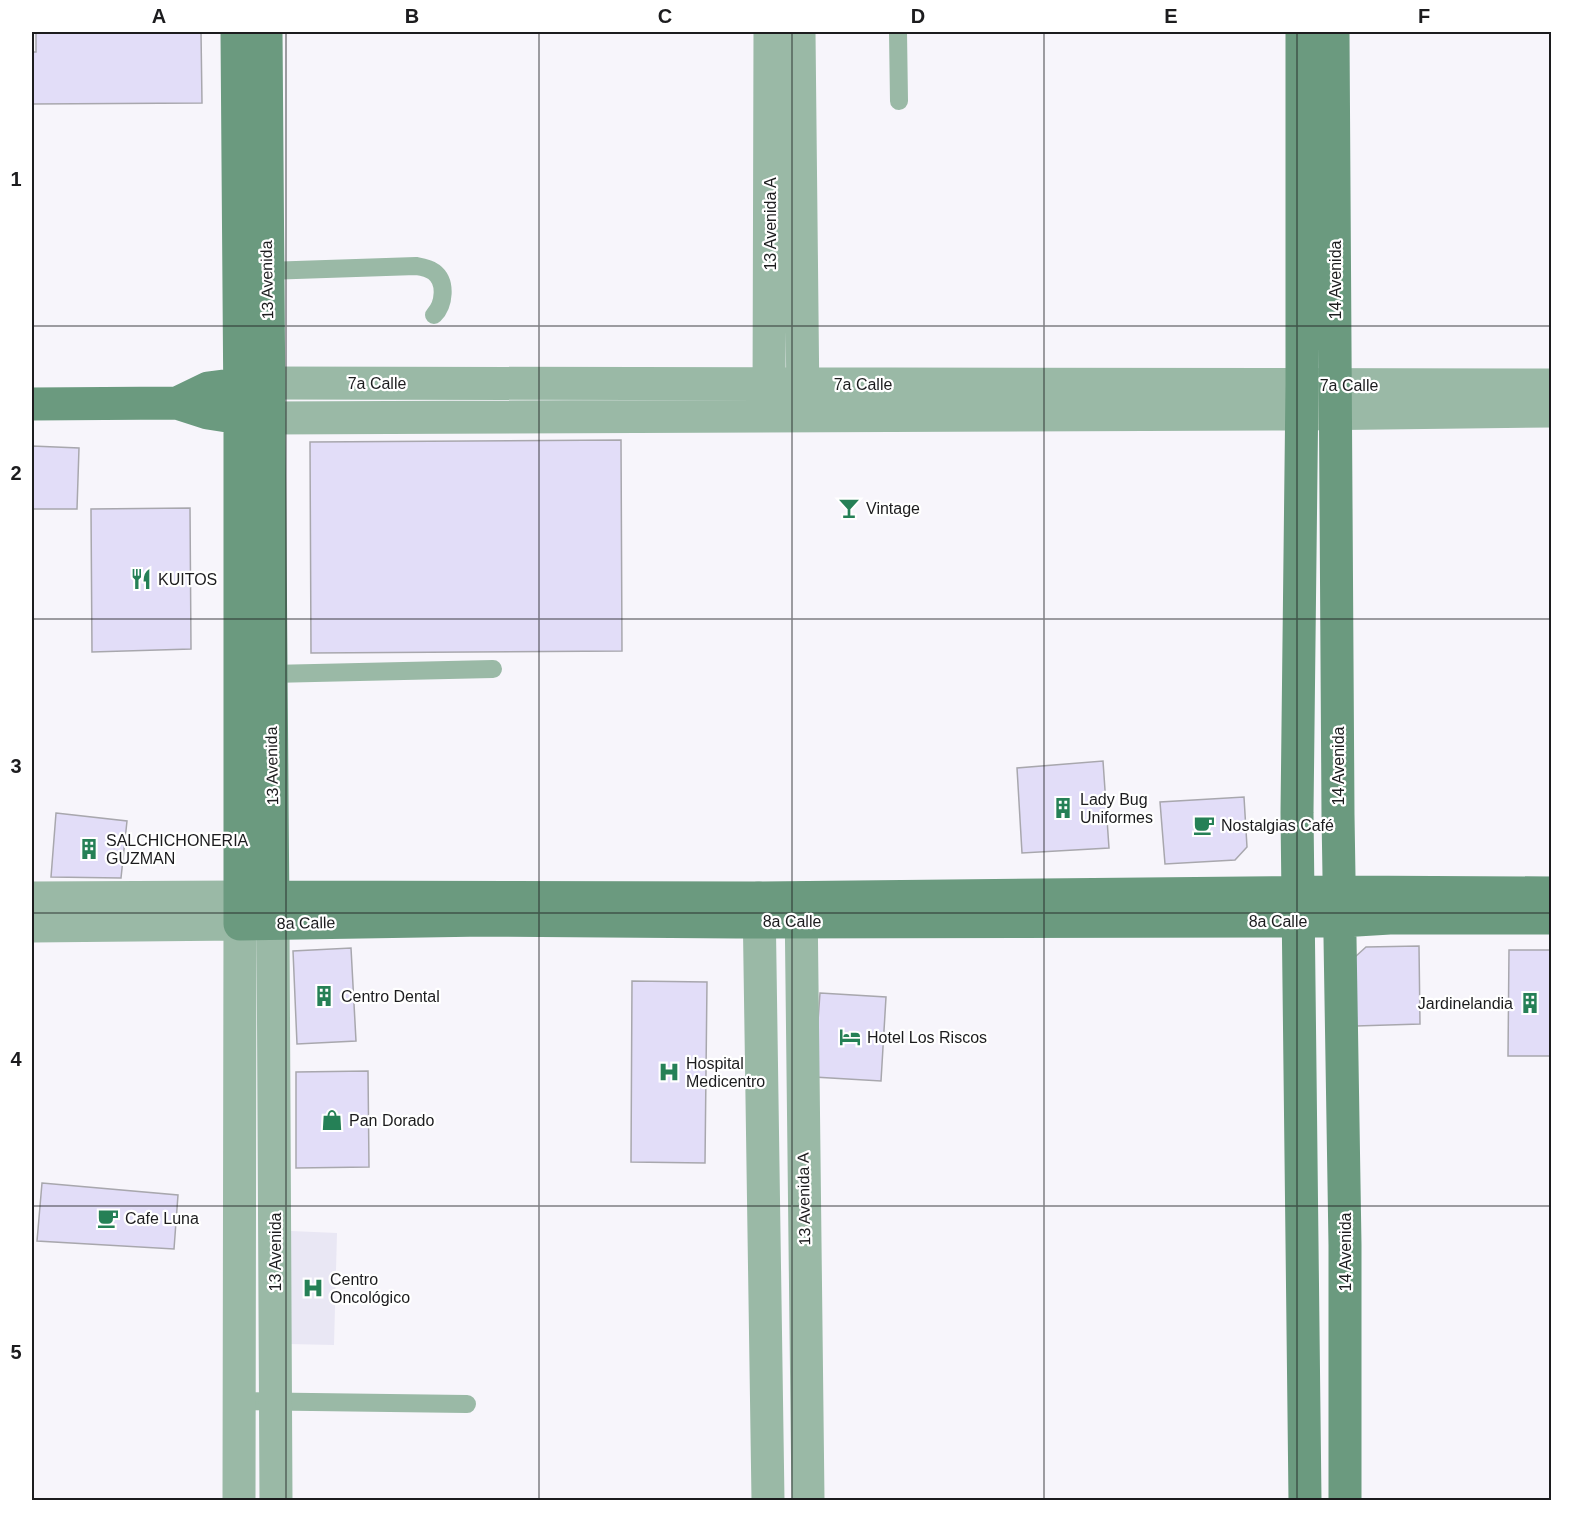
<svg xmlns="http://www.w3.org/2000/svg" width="1583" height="1532" font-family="Helvetica,sans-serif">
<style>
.built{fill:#e9e7f4}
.building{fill:#e2ddf8;stroke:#a8a7ad;stroke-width:1.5}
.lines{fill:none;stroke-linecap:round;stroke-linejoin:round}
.lane{stroke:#9ab9a6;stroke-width:18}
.street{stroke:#9ab9a6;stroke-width:33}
.secondary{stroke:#6b9a7f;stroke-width:33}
.grid{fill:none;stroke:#1c1c1e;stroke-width:1.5;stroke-opacity:0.55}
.labels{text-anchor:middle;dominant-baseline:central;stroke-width:4.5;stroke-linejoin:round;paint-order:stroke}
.street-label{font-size:16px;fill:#1c1c1e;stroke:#fff}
.poi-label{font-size:16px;fill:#1c1c1e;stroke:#fff;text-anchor:start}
.neatline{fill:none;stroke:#1c1c1e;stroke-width:2}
.grid-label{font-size:20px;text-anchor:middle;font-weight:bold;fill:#1c1c1e}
</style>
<rect width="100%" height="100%" fill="#f7f5fb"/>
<path class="built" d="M291,1231L337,1233L334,1345L288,1344Z"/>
<path class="building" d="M36,32H201L202,103L32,104V52H36Z
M621,440L622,651L311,653L310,442Z
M32,446L79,448L77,509H32Z
M190,508L191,649L92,652L91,509Z
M1103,761L1109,848L1022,853L1017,768Z
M1244,797L1247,847L1235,860L1165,864L1160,802Z
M56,813L127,821L121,878L51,877Z
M1419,946L1420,1024L1356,1026L1355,957L1366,947Z
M351,948L356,1041L297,1044L293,951Z
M1509,950H1552V1056H1508Z
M632,981L707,982L705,1163L631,1162Z
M820,993L886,997L881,1081L814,1077Z
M368,1071L369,1167L296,1168V1072Z
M42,1183L178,1195L174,1249L37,1241Z"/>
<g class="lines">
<path class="lane" d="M898,32L899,101
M266,271L416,266C422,267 429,268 434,272C447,282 444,305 434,315
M270,674L493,669
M238,1401L467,1404"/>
<path class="street" d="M799,32L803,406
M268,383L1552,385
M769,405L770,32
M269,418L1302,414L1552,411
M32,898L240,897
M759,898L768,1500
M801,898L808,1500
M273,923L276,1500
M32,926L240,924L239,1500"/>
<path class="secondary" d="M237,32L240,418V924L485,920L736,922L1340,921L1390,918H1552
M266,32L273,918
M1302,32V384L1297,813L1305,1500
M1333,32L1338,815L1345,1245V1500
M177,403L208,388L239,384L262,383
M32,404L177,403L208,413L240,418H261
M240,897L759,898L1341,892L1552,893"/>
</g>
<path class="grid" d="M286,32V1500M539,32V1500M792,32V1500M1044,32V1500M1297,32V1500M32,326H1552M32,619H1552M32,913H1552M32,1206H1552"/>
<defs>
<symbol id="bar-bare" viewBox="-9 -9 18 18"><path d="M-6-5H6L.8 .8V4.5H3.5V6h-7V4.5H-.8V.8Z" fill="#258056" stroke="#fff" stroke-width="2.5" paint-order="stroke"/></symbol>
<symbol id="restaurant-bare" viewBox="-9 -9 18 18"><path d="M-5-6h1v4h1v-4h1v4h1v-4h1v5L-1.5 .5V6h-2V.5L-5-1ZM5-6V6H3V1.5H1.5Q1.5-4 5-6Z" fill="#258056" stroke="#fff" stroke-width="2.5" paint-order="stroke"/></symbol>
<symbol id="building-bare" viewBox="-9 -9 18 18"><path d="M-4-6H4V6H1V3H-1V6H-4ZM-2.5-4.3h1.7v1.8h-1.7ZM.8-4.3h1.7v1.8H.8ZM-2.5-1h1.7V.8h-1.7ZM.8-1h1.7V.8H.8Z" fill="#258056" stroke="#fff" stroke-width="2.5" paint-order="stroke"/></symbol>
<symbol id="cafe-bare" viewBox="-9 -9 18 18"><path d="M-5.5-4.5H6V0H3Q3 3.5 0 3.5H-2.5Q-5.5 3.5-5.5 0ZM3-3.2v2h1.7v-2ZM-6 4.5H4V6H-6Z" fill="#258056" stroke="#fff" stroke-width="2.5" paint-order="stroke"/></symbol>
<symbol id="hotel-bare" viewBox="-9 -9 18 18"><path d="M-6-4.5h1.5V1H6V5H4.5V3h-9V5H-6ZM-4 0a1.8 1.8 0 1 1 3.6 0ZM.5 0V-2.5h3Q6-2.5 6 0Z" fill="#258056" stroke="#fff" stroke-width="2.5" paint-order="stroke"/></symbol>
<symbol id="hospital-bare" viewBox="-9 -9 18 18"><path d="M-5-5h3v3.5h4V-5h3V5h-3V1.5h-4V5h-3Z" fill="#258056" stroke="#fff" stroke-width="2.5" paint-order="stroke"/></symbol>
<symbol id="shop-bare" viewBox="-9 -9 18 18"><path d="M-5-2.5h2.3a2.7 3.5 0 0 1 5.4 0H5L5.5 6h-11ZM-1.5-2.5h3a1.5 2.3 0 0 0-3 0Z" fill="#258056" stroke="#fff" stroke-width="2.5" paint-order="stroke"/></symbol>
</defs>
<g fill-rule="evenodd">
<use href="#bar-bare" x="834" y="493" width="30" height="30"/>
<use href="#restaurant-bare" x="126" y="564" width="30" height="30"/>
<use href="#building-bare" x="1048" y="793" width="30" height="30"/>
<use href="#cafe-bare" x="1189" y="810" width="30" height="30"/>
<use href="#building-bare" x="74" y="834" width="30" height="30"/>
<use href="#building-bare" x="309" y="981" width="30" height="30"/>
<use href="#building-bare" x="1515" y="988" width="30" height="30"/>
<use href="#hotel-bare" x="835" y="1022" width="30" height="30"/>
<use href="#hospital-bare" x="654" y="1057" width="30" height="30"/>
<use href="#shop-bare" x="317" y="1105" width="30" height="30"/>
<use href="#cafe-bare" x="93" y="1203" width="30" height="30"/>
<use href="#hospital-bare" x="298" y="1273" width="30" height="30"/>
</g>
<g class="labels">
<g class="street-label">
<text transform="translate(770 224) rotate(-90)">13 Avenida A</text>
<text transform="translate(267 280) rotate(-91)">13 Avenida</text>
<text transform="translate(1335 280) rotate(-90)">14 Avenida</text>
<text x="377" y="383">7a Calle</text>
<text x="863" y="384">7a Calle</text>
<text x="1349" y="385">7a Calle</text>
<text transform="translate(272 766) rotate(-91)">13 Avenida</text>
<text transform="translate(1338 766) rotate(-90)">14 Avenida</text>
<text x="792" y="921">8a Calle</text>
<text x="1278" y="921">8a Calle</text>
<text transform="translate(306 923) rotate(-1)">8a Calle</text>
<text transform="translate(804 1199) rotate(-91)">13 Avenida A</text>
<text transform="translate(275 1252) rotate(-90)">13 Avenida</text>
<text transform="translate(1345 1252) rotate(-90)">14 Avenida</text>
</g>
<g class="poi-label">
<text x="866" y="508">Vintage</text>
<text x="158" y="579">KUITOS</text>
<text x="1080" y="799">Lady Bug<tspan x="1080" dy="18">Uniformes</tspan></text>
<text x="1221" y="825">Nostalgias Café</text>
<text x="106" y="840">SALCHICHONERIA<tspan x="106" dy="18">GUZMAN</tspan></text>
<text x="341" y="996">Centro Dental</text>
<text x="1513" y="1003" text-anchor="end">Jardinelandia</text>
<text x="867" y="1037">Hotel Los Riscos</text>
<text x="686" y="1063">Hospital<tspan x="686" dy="18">Medicentro</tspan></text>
<text x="349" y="1120">Pan Dorado</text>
<text x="125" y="1218">Cafe Luna</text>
<text x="330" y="1279">Centro<tspan x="330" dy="18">Oncológico</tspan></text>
</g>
</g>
<rect width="1583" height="1532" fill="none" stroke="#ffffff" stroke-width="66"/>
<rect x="33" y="33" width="1517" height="1466" class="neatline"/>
<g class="grid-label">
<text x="159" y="23">A</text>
<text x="412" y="23">B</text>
<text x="665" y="23">C</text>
<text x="918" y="23">D</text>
<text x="1171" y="23">E</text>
<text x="1424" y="23">F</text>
<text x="16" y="186">1</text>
<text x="16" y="480">2</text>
<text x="16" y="773">3</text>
<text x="16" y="1066">4</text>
<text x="16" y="1359">5</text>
</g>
</svg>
